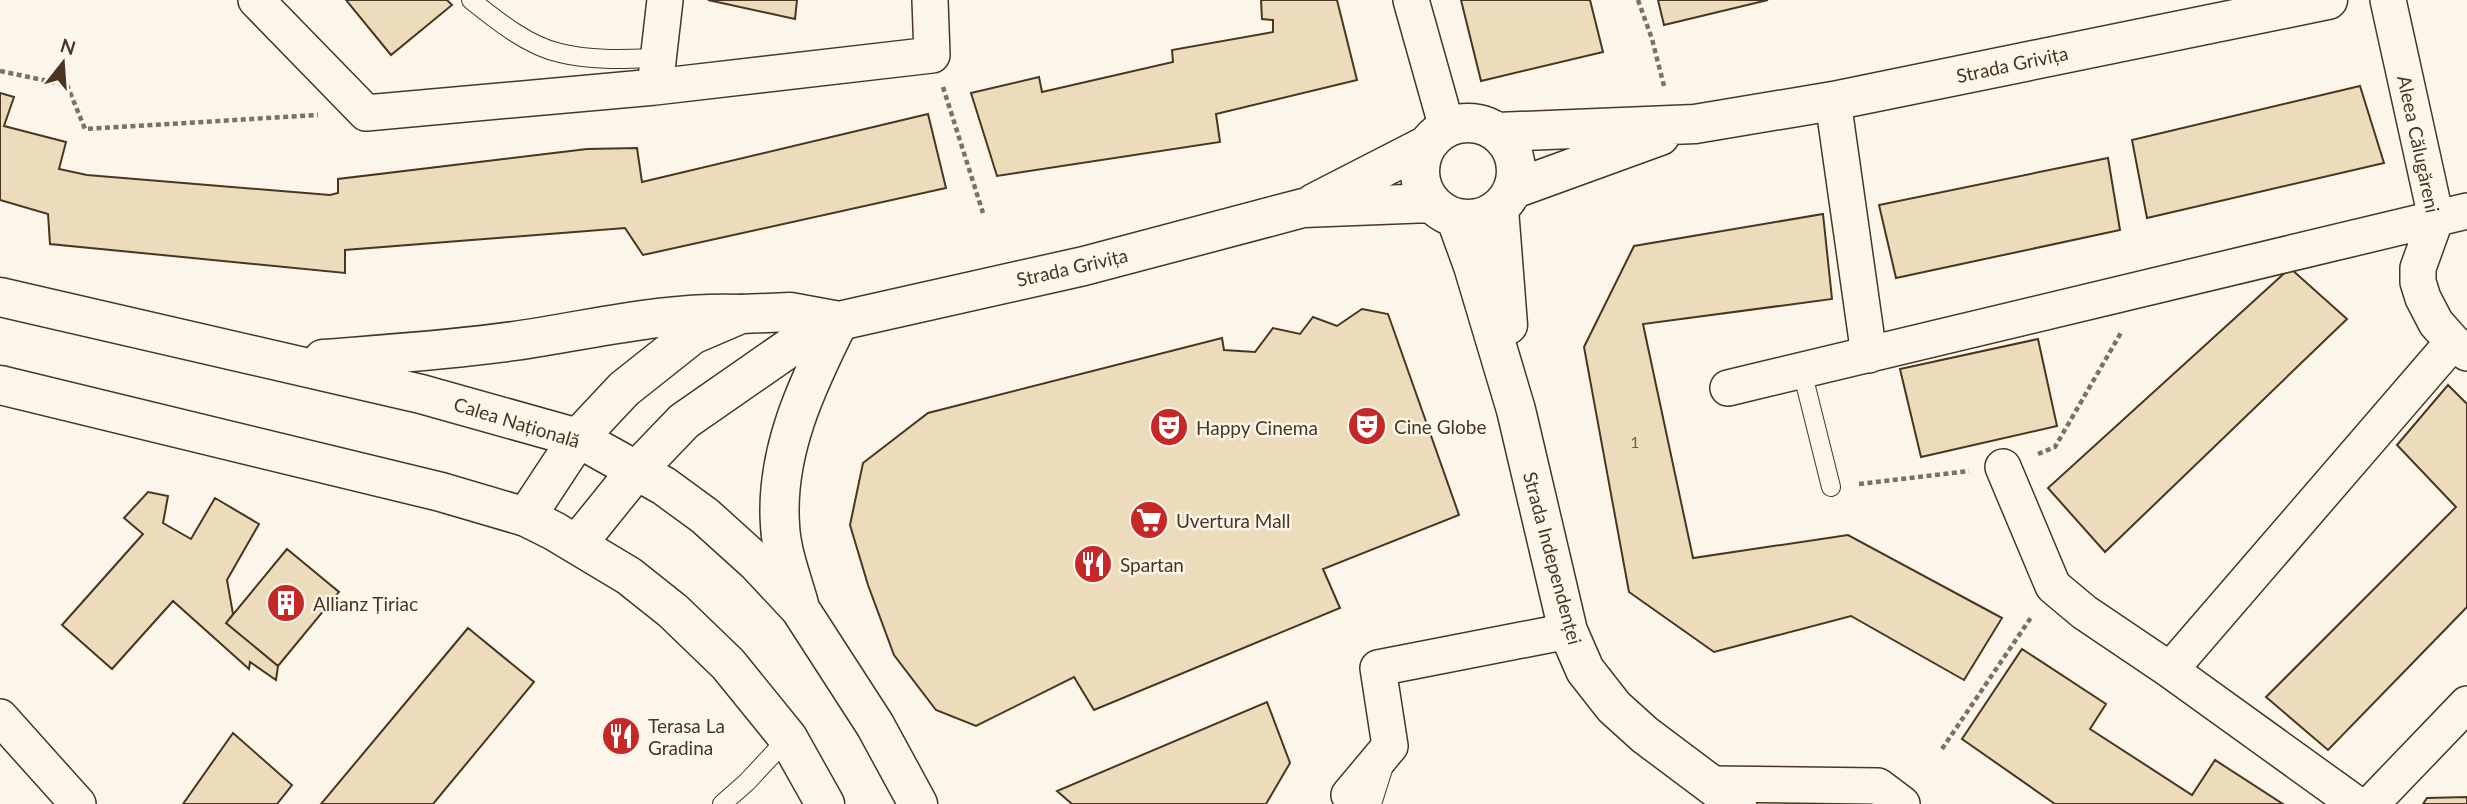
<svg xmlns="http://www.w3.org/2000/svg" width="2467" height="804" font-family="Lato,sans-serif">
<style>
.building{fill:#ecdcbc;stroke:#4a3520;stroke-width:2}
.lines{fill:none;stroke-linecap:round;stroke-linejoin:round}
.lane-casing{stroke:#4a3520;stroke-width:20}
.street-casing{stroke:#4a3520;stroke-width:38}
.secondary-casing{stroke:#4a3520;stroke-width:41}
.primary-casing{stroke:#4a3520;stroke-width:41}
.path{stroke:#7f6f5c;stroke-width:4.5;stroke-dasharray:5 3.5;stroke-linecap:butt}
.lane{stroke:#fbf6e9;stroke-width:18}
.street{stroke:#fbf6e9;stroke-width:35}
.secondary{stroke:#fbf6e9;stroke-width:38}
.primary{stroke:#fbf6e9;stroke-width:38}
.labels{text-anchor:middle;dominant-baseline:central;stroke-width:5;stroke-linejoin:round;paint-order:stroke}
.number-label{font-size:16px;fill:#725f47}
.street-label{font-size:19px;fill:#4a3520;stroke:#fbf6e9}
.poi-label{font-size:19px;fill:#4a3520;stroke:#fbf6e9;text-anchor:start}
</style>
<rect width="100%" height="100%" fill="#fbf6e9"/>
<path class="building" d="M346,0H447L452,5L391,55Z
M708,0H797L795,19Z
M1261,0H1337L1357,80L1216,114L1220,142L997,176L971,93L1039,77L1042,92L1173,62L1172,50L1273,32V20L1262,19Z
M1461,0H1590L1603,52L1481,81Z
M1658,0H1768L1664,25Z
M2360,86L2384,163L2147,218L2132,140Z
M0,93L14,97L4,126L66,142L59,169L87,175L330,195L338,193V179L587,149L637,148L642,182L928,114L946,188L643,255L625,228L345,250V273L50,244L48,214L0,200Z
M2108,158L2120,230L1896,278L1879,205Z
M1823,214L1832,299L1643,324L1693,558L1848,535L2002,618L1964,680L1851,616L1714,652L1629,592L1584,347L1634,246Z
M2290,268L2347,319L2105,552L2048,488Z
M1362,309L1388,314L1459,515L1323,569L1340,608L1094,710L1074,677L976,726L936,710L894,655L868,585L850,525L863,463L928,413L1222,338L1224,350L1255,352L1273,328L1300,334L1313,317L1337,326Z
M2038,339L2057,426L1921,457L1900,369Z
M2448,385L2467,404V607L2328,750L2266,697L2456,507L2397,445Z
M148,492L168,496L163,523L191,539L215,498L259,524L227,580L233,614L226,623L278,666L276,680L250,662L249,669L173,601L112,669L62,625L143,534L124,518Z
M287,549L339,592L278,666L226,623Z
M468,628L534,682L433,804H321Z
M2022,649L2106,704L2090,729L2192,795L2215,760L2283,804H2055L1962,739Z
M1267,702L1290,763L1266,804H1072L1057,791Z
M233,733L292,785L277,804H183Z
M2467,797V804H2423L2427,798Z"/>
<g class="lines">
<defs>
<path id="lane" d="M471,0C496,20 528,46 560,53C592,61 626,59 658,58
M1802,371L1831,487
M722,804L747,782L788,738
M1372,804L1383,769"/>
<path id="street" d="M256,0L366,113L655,87L932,55L930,0
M1411,0L1447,128
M2388,0L2436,218L2418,268V282L2423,298L2436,323L2453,342L2467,353
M655,87L665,0
M1833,101L1869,355
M1728,388L2467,211
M2003,467L2053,586L2084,612L2170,670L2356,804
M2170,670L2453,342
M0,717L78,804
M1711,784L1878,786L1902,804
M1349,795L1390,746L1378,668L1568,631
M2371,804L2467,704"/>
<path id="secondary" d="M1420 171a48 48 0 1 1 96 0a48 48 0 1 1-96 0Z
M1497,132L1695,124L1833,101L2328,0
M1514,189L1660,136
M1314,203L1427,145
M1499,209L1508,325
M1456,219L1473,266L1516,410L1568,631L1585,670L1614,707L1645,735L1737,804
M526,517L578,438L624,389L692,335L741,314L790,312L839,321
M577,544L636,471L684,421L802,339L839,321L1084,266L1303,208L1431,203"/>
<path id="primary" d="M0,297L421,394L578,438L664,486L705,516L757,563L800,609L875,725L918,804
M323,359C387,354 451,350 514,341C592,330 662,311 741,314
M0,385L441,492L526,517L554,531L629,576L673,611L728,664L788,738L825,804
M799,604C792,579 781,551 780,525C775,452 807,385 839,321"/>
</defs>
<use href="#lane" class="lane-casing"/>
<use href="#street" class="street-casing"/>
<use href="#secondary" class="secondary-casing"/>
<use href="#primary" class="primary-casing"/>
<path class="path" d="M1638,0L1652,39L1664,86
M0,71L67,85L85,129L318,115
M943,87L983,213
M2038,454L2055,447L2122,331
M1859,484L1969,471
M1942,749L2032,616"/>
<use href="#lane" class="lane"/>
<use href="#street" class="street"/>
<use href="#secondary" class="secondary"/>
<use href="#primary" class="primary"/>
</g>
<defs>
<symbol id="theatre-disc" viewBox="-11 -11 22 22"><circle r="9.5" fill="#c62828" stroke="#fbf6e9"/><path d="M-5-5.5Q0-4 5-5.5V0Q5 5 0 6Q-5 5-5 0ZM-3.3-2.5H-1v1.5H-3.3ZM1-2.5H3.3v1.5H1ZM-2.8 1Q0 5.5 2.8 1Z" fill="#fff"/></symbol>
<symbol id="supermarket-disc" viewBox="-11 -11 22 22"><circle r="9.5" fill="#c62828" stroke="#fbf6e9"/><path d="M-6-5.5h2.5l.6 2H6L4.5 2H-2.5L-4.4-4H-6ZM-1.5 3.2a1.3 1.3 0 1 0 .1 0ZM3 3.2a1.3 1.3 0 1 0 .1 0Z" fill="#fff"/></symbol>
<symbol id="restaurant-disc" viewBox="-11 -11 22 22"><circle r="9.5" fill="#c62828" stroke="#fbf6e9"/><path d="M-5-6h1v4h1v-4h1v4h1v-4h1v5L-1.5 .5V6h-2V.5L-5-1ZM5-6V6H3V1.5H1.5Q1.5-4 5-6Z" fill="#fff"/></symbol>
<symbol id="building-disc" viewBox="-11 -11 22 22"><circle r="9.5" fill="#c62828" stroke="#fbf6e9"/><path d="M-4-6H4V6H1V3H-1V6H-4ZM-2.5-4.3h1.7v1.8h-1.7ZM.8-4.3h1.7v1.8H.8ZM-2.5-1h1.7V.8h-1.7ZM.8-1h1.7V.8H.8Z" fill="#fff"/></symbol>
</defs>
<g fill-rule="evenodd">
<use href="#theatre-disc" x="1345" y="404" width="44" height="44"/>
<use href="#theatre-disc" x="1147" y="405" width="44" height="44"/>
<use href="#supermarket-disc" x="1127" y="498" width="44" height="44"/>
<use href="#restaurant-disc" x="1071" y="542" width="44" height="44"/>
<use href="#building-disc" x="264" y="581" width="44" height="44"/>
<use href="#restaurant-disc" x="599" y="714" width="44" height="44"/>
</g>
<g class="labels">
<g class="number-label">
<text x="1635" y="441">1</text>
</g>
<g class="street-label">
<text transform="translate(2012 64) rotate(-12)">Strada Grivița</text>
<text transform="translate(2419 144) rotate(78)">Aleea Călugăreni</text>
<text transform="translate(1072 267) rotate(-13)">Strada Grivița</text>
<text transform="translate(517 422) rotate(17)">Calea Națională</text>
<text transform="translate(1553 558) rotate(75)">Strada Independenței</text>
</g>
<g class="poi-label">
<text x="1394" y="426">Cine Globe</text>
<text x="1196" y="427">Happy Cinema</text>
<text x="1176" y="520">Uvertura Mall</text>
<text x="1120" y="564">Spartan</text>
<text x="313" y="603">Allianz Țiriac</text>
<text x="648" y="725">Terasa La<tspan x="648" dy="22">Gradina</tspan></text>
</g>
</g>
<g transform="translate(63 63) rotate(17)" stroke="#fbf6e9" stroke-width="5" paint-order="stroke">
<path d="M0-5L12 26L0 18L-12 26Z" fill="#4a3520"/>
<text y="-10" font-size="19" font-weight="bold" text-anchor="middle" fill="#4a3520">N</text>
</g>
</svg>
